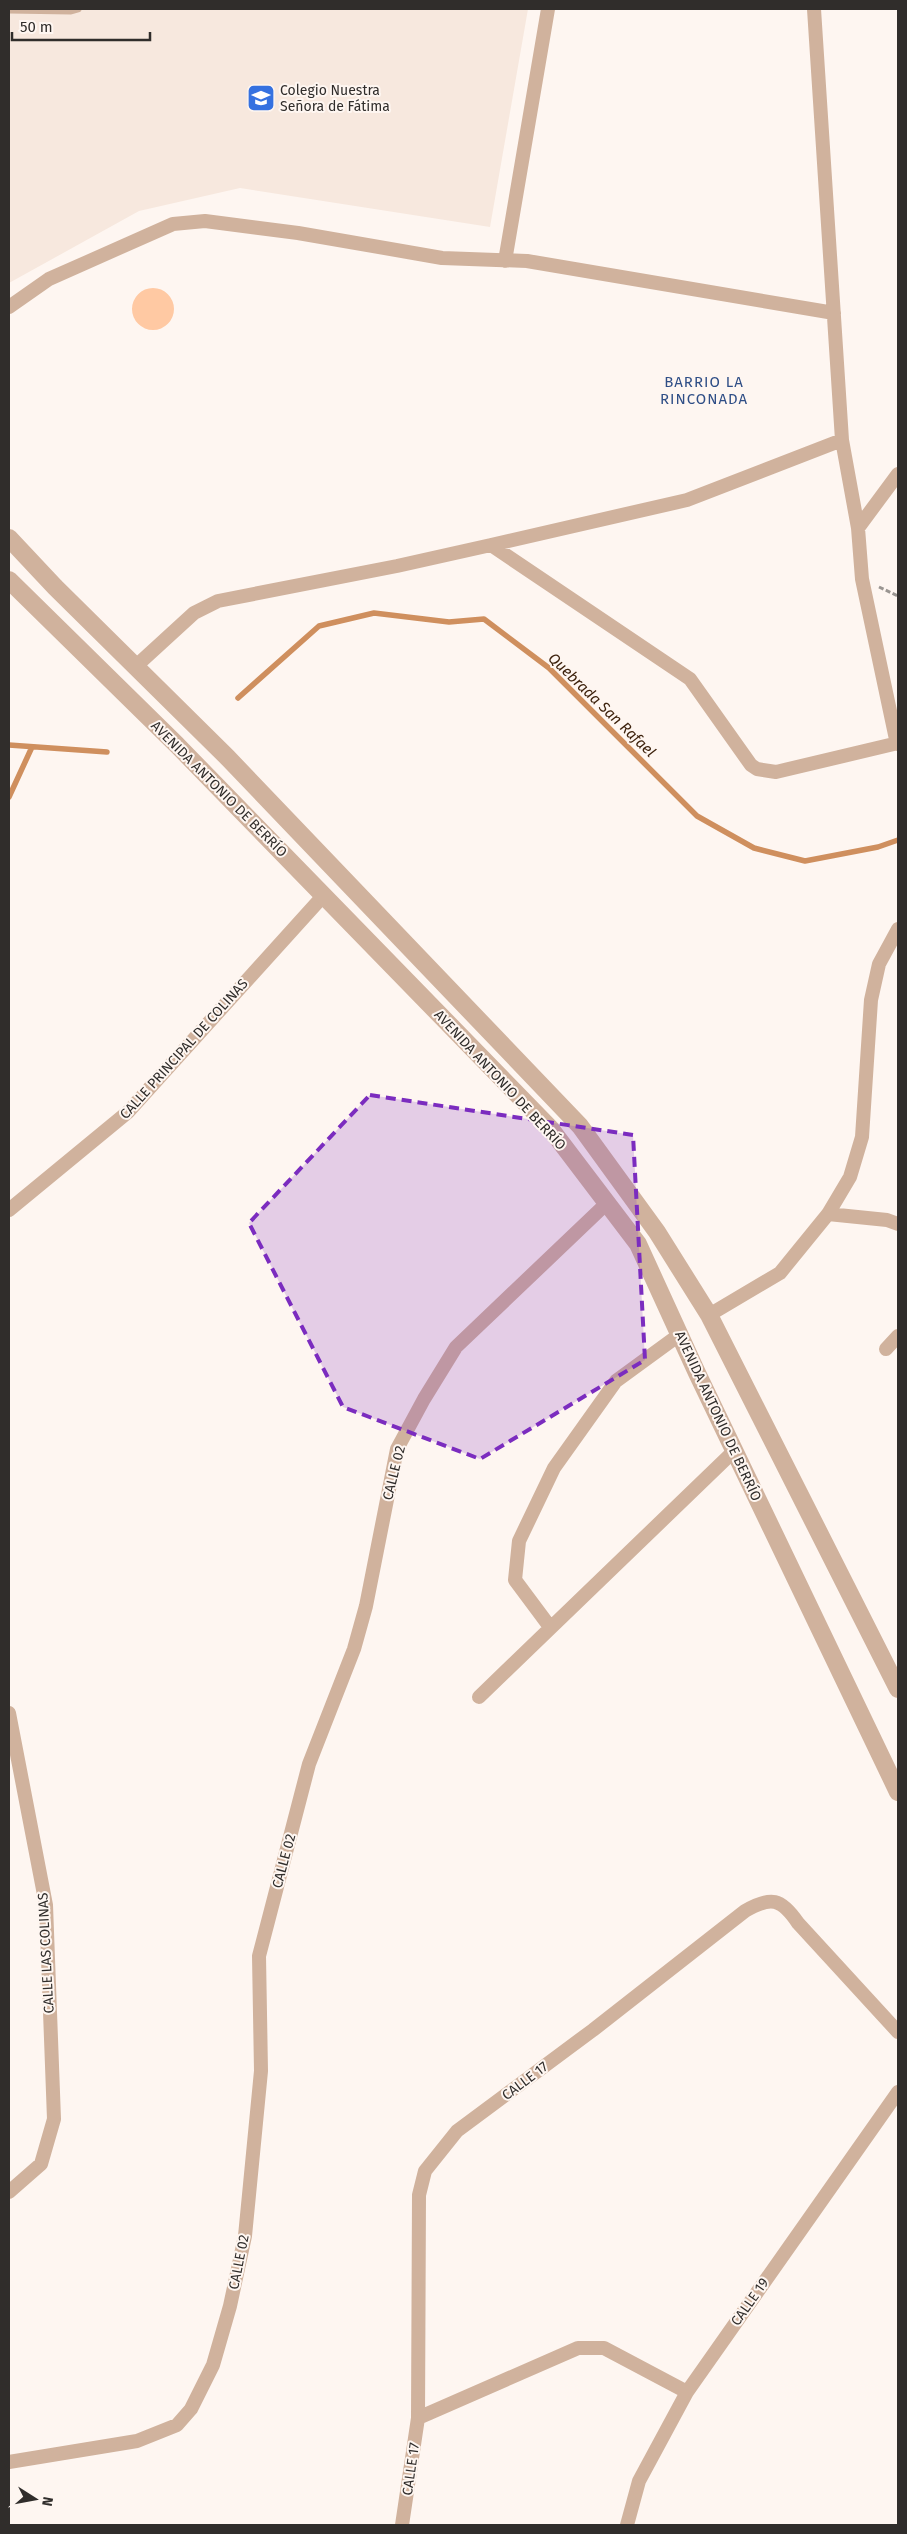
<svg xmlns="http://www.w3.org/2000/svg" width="907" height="2534" font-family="'Fira Sans',sans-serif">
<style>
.built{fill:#f7e8de}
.green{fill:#ffc9a3}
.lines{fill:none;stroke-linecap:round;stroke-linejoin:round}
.stream{stroke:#cf8f5e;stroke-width:5.5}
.path{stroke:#9a9591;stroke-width:3;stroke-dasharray:5 2.5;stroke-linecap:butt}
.service{stroke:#d0b29d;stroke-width:7}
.minor{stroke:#d0b29d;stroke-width:14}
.tertiary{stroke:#d0b29d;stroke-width:18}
.marked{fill:#7b2cbf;fill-opacity:0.2;stroke:#7b2cbf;stroke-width:4;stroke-dasharray:10 6;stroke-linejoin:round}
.labels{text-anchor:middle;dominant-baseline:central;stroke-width:4;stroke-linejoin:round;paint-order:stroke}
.poi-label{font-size:14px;fill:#302d2b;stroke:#fef6f1;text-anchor:start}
.street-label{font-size:14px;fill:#302d2b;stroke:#fef6f1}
.neighbourhood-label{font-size:15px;letter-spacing:1px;fill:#2f4e86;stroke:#fef6f1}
.water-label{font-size:15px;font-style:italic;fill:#3d220d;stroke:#fef6f1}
</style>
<rect width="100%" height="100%" fill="#fef6f1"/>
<path class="built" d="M9,9H528L490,227L240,188L139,211L9,283Z"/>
<path class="green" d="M132 309a21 21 0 1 1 42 0a21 21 0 1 1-42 0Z"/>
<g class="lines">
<path class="stream" d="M238,698L319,626L374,613L449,622L484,619L549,668L697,816L754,848L805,861L878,847L898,840
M9,745L107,752
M9,797L32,747"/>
<path class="path" d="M879,587L898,596"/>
<path class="service" d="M9,10L71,11L78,9"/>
<path class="minor" d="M814,9L842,440L858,528L862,579L897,744
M505,261L548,9
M9,307L49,279L173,224L205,221L298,233L442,258L527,261L834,313
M858,528L898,474
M491,545L687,500L842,440
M135,667L194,613L218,601L397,566L491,545L690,679L751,765L757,769L776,772L898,743
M9,1210L128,1112L324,895
M828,1214L887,1220L898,1224
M709,1315L780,1273L828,1214L850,1177L862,1137L871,1000L879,964L898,929
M886,1349L898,1336
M550,1627L515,1580L519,1541L554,1468L616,1381L679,1335
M479,1697L734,1451
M9,1713L46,1905L54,2119L41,2164L9,2192
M418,2418L578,2348H604L687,2392
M9,2462L137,2441L177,2425L191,2409L213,2365L230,2306L245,2236L261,2071L259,1956L309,1764L354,1649L366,1606L397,1449L424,1399L456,1347L607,1203
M402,2525L418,2418L419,2195L425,2171L457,2131L593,2030L745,1911C771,1896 781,1898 798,1923L898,2032
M627,2525L639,2481L687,2392L898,2092"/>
<path class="tertiary" d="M9,538L55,587L228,758L580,1126L657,1232L709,1315L898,1689
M9,580L177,745L550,1128L638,1244L697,1373L898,1792"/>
</g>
<path class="marked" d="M370,1095L633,1135L645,1360L480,1459L343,1407L249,1223Z"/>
<defs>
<symbol id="school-square" viewBox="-11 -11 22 22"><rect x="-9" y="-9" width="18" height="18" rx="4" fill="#3571e0" stroke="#fef6f1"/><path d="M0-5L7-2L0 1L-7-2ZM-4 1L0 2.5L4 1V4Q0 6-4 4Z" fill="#fff"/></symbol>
</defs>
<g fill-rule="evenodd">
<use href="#school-square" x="245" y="82" width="32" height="32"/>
</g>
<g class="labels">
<g class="poi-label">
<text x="280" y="90">Colegio Nuestra<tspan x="280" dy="16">Señora de Fátima</tspan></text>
</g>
<g class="street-label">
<text transform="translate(219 789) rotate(45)">AVENIDA ANTONIO DE BERRÍO</text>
<text transform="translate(184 1049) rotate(-48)">CALLE PRINCIPAL DE COLINAS</text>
<text transform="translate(500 1080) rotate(47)">AVENIDA ANTONIO DE BERRÍO</text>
<text transform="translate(718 1416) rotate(65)">AVENIDA ANTONIO DE BERRÍO</text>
<text transform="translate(394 1473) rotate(-76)">CALLE 02</text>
<text transform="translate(284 1861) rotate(-75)">CALLE 02</text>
<text transform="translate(46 1953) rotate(-93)">CALLE LAS COLINAS</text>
<text transform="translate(525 2081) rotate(-37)">CALLE 17</text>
<text transform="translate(239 2262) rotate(-79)">CALLE 02</text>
<text transform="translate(750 2302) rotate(-55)">CALLE 19</text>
<text transform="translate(411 2469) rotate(-82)">CALLE 17</text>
</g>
<g class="neighbourhood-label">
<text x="704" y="382">BARRIO LA<tspan x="704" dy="17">RINCONADA</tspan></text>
</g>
<g class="water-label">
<text transform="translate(602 705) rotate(44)">Quebrada San Rafael</text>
</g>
</g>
<rect width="907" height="2534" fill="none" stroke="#302d2b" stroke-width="20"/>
<g transform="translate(35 2499) rotate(101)" stroke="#fef6f1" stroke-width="4" paint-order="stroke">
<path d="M0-4L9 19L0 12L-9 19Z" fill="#302d2b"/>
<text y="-8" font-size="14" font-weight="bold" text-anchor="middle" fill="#302d2b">N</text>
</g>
<path d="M12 32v8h138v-8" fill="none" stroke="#302d2b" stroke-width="2.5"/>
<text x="20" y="32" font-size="15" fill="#302d2b" stroke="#fef6f1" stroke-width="4" paint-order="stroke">50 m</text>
</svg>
